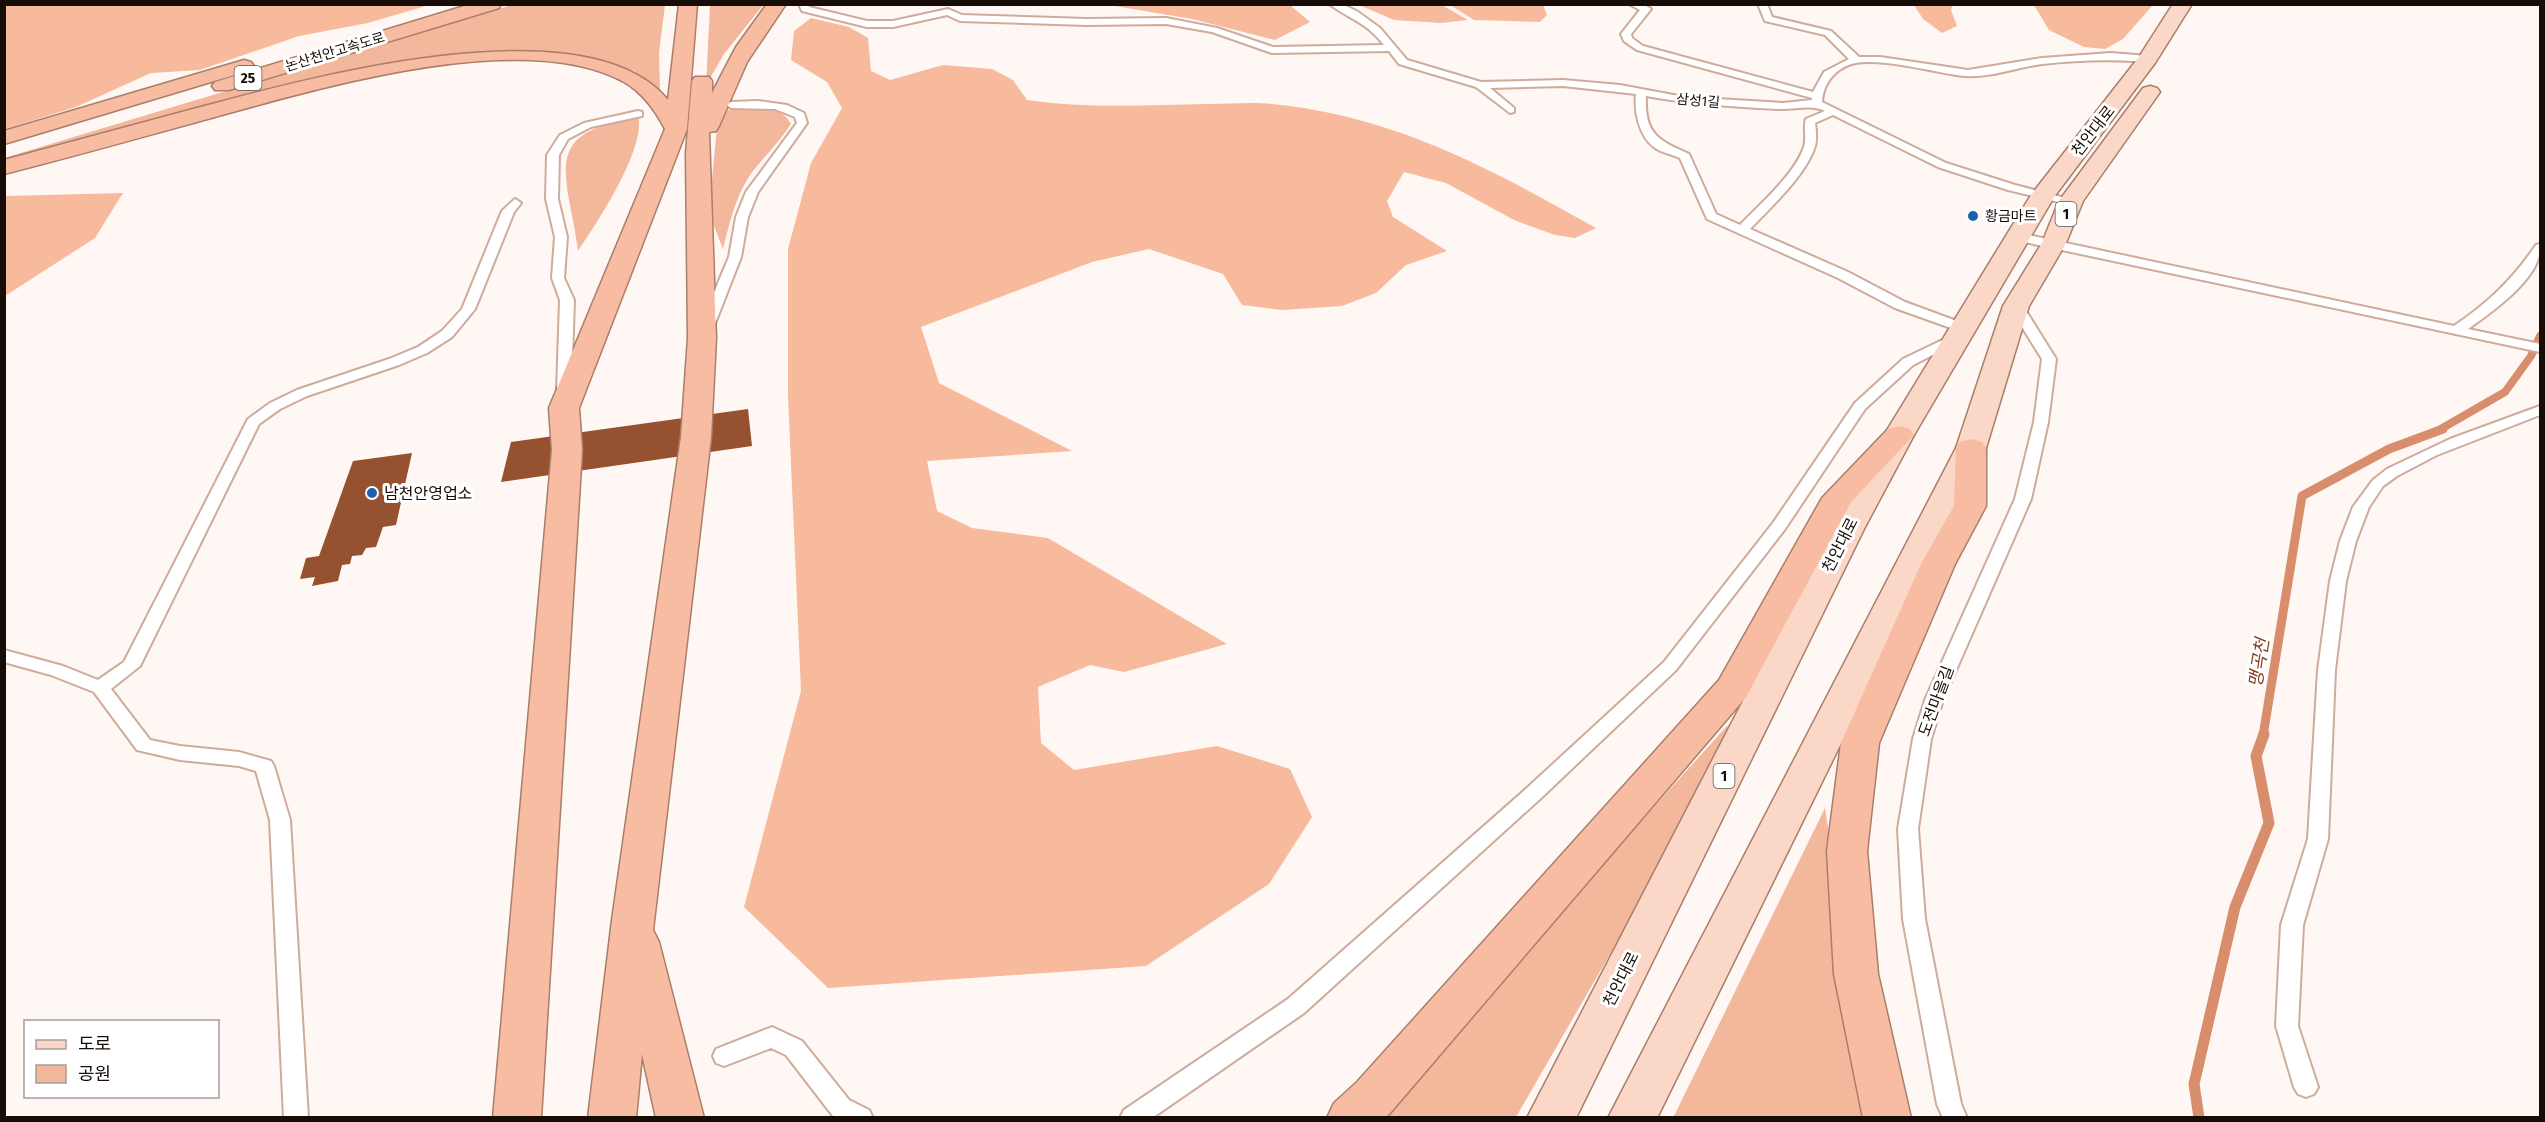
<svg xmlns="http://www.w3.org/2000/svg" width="2545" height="1122" font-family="'Fira Sans Condensed','Noto Sans KR',sans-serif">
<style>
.green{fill:#f3b79b}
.forest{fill:#f7ba9d}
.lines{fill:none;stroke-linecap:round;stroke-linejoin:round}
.stream-far2{stroke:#d88e6c;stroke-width:8}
.stream-far1{stroke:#d88e6c;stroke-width:9}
.stream{stroke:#d88e6c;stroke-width:11}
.building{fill:#955130}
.service-casing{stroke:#cfab9b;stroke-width:4}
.primary-casing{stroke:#a97e6b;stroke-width:3}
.motorway-casing{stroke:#a97e6b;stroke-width:3}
.service{fill:#fff;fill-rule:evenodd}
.primary{fill:#fad7c7;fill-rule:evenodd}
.motorway{fill:#f7bca1;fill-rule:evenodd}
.poi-dot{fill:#1d60b0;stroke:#fff;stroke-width:2}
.labels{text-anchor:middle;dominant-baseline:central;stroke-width:6;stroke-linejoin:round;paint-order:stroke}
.far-street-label{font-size:14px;fill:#180c07;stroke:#fff}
.far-poi-label{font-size:14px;fill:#180c07;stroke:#fff;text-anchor:start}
.shield{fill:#fff;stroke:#5d5551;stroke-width:1.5}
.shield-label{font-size:15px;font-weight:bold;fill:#180c07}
.street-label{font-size:16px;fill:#180c07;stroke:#fff}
.poi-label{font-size:16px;fill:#180c07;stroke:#fff;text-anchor:start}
.water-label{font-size:18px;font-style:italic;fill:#843f1b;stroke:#fff}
</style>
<rect width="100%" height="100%" fill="#fff7f4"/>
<path class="green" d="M512,5H665L659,53L660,91L634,71L585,58L507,53L466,54L366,68L5,164L4,158Z
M710,5H763L724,54L706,85Z
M762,109C776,111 784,111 791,124C780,141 766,155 753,171C736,194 730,222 723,249L714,226L710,200L717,127L728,110Z
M639,119C642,155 598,221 578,251C569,177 536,130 639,119Z
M1736,721L1743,724L1516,1117L1373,1118L1726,727Z
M1825,808L1873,1117L1673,1118Z"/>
<path class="forest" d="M5,4H429V5L368,23L299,36L200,70L151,73L76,107L5,129Z
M1109,5H1290L1310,22L1275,40L1192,19Z
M1359,5H1442L1468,20L1441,23L1394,20Z
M1450,5H1543L1547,15L1540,22L1474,20Z
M1914,5H1953L1951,10L1957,26L1942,33L1923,19Z
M2034,5L2035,4L2153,5L2123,39L2105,49L2084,47L2049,30Z
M811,18L849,27L868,38L871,71L890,80L943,65L992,69L1013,80L1027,100C1087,109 1148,105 1209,104C1229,104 1252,102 1272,104C1395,116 1491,169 1596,228L1575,238L1555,235L1514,220L1446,183L1404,172L1387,201L1393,217L1447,251L1406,265L1376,293L1342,306L1282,310L1242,305L1223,274L1149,249L1092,262L921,327L939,383L1072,451L927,461L937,511L972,528L1048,538L1227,644L1124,672L1090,665L1038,687L1041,743L1074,770L1217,746L1290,769L1312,817L1269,884L1146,966L828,988L744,907L801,691L788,396V249L811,163L842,108L827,82L791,60L794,31Z
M123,193L95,238L5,296V196Z"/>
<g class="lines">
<path class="stream-far2" d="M2439,430L2505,392L2531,356L2540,336"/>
<path class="stream-far1" d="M2263,736L2302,496L2389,449L2443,429"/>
<path class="stream" d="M2199,1118L2194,1084L2235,907L2269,823L2256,756L2264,734"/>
</g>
<path class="building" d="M748,409L752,446L501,482L511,442Z
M412,453L396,525L383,527L376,547L366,548L362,555L352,556L350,564L342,565L338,581L312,586L315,577L300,579L306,558L319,556L353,461Z"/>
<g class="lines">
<defs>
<path id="service" d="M799,4H809V7L867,21H893L948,9L962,15L1087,19L1166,18L1217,28L1273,47L1384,45C1365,21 1351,20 1329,4H1342L1358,12L1380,28L1407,60L1481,82L1563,80L1620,85L1684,97L1783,103L1812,100V98L1637,50L1624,41L1621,34L1640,10L1629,4H1643L1651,9L1631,34L1632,38L1643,46L1813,92L1824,72L1849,59L1825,35L1765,21L1758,4H1767L1772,17L1831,31L1859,57H1880L1968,70L2042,58L2111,53L2148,56L2153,59L2148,62C2113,59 2078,60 2042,64C2018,67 1990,78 1965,76C1936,73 1877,56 1851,64C1834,70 1823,84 1822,102L1946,163L2015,185L2077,201L2071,205L2008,190L1938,167L1833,115L1815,123C1816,130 1817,139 1815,146C1807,174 1770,208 1750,229L1848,272L1905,302L1970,326V332L1965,333L1895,308L1838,278L1707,219L1680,158C1672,154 1661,153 1654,147C1639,136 1634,111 1636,94L1563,86L1490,88L1514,108V112L1510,113L1476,87L1399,64L1389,51L1272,53L1212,32L1166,24L1087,25L960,21L947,15L893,27H867L802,11ZM1646,96C1690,104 1735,107 1779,109C1795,110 1810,104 1825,111L1806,119C1803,127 1807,138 1804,147C1795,174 1760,204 1740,225L1716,214L1689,154C1658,140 1644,134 1646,96Z
M758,101L787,105L804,113L807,123L758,192L748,217L741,257L714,326L707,330L700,326L729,257L736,217L746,192L797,123L795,117L775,109L731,108L726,105L731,102Z
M638,111L642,112V116L591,127L568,139L559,155L558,199L567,237L564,278L574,300L571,391L564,395L559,394L557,391L560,300L552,278L555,237L546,199L547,155L560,135L584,123Z
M515,199L521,203L514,212L475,309L452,337L427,353L399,365L307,396L280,409L259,424L140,666L111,689L150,740L180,746L239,752L271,761L274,766L290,820L308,1118H284L270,820L256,771L239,766L180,760L137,750L94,692L51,675L4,662V650L63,666L98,680L124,662L248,419L270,403L297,390L389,359L418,347L442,331L462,309L502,211Z
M2019,233L2454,326C2488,303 2513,279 2536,245L2540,244C2544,276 2492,312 2468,329L2540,344V352L2015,240L2013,237Z
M2016,302L2021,303L2056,359L2048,422L2031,499L1943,700L1931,739L1918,829L1925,919L1961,1104L1967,1118H1943L1937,1104L1903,919L1898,829L1913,739L1925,700L2015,499L2034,422L2042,359L2009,306Z
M1957,333L1964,337L1962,340L1913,365L1865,409L1785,529L1676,670L1541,798L1304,1013L1152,1118H1120L1124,1110L1288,999L1527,788L1664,662L1773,523L1855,403L1903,359Z
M2540,406V415L2437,455L2397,476L2383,486L2369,507L2356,541L2346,581L2335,670L2328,839L2303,925L2298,1026L2318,1087L2314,1094L2306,1097L2298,1094L2294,1087L2276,1026L2281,925L2308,839L2318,670L2330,581L2340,541L2353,507L2373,480L2387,469L2450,439Z
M772,1027L802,1041L849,1100L869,1110L873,1118L833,1116L786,1055L771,1048L724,1066L716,1063L713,1056L716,1049Z"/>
<path id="primary" d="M2173,4H2192L2155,63L2054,197L1914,435L1864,529L1576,1118H1527L1832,529L1884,435L2031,195L2139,57Z
M2150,86L2157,88L2160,92L2083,201L2066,243L2029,306L1986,448L1657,1118H1608L1956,448L2003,306L2042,243L2059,201L2143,88Z"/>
<path id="motorway" d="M471,4H501L499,8L229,90H215L212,86L215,82Z
M679,4H697L687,129L579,408L582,450L541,1118H493L552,450L549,408L665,129C655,110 643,93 624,82C523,27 320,88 215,117C145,136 75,156 4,174V160C67,143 130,126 193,109C302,80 586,0 668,100Z
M767,4H786L747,62L719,126L716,131L709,132L716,338L711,437L653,930L659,942L704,1118H656L642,1054L636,1118H588L612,920L681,437L688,338L686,153L692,81L695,77H709L712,81V93L736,47Z
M244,60L251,62L254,66L251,70L4,144V131Z
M1899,426L1910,429L1914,435L1851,502L1746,697L1391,1112L1385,1118H1327L1334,1103L1357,1082L1719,680L1822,498L1888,429Z
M1971,439L1982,442L1986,448V506L1955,564L1879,743L1867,851L1878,974L1911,1118H1863L1834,974L1827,851L1841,743L1921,564L1954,506L1956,448L1960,442Z"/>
</defs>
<use href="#service" class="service-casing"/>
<use href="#primary" class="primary-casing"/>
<use href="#motorway" class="motorway-casing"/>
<use href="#service" class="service"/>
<use href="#primary" class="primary"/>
<use href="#motorway" class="motorway"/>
</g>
<g class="poi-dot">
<circle cx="1973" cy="216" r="6"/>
<circle cx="372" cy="493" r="6"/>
</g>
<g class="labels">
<g class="far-street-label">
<text transform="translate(335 52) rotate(-17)">논산천안고속도로</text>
<text transform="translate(1698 101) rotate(5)">삼성1길</text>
</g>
<g class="far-poi-label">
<text x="1985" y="216">황금마트</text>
</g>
<g class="shield">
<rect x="234.5" y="66" width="27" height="24" rx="4.5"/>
<rect x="2055.5" y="202" width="21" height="24" rx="4.5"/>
<rect x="1713.5" y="764" width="21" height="24" rx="4.5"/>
</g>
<g class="shield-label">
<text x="248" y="78">25</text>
<text x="2066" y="214">1</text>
<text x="1724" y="776">1</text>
</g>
<g class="street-label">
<text transform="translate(2093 131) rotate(-52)">천안대로</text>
<text transform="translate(1840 545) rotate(-63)">천안대로</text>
<text transform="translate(1936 701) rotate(-70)">도전마을길</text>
<text transform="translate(1621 979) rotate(-63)">천안대로</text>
</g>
<g class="poi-label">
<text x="384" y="493">남천안영업소</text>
</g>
<g class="water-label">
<text transform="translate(2259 663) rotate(-81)">맹곡천</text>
</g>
</g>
<rect width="2545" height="1122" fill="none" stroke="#180c07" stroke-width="12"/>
<rect x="24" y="1020" width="195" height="78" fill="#ffffff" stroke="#a39e9c" stroke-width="1.5"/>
<rect x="36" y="1040" width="30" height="9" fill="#fad7c7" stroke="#a39e9c" stroke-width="1.5"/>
<text x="78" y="1050" font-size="18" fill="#180c07">도로</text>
<rect x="36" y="1065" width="30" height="18" fill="#f3b79b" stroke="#a39e9c" stroke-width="1.5"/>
<text x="78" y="1080" font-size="18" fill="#180c07">공원</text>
</svg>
